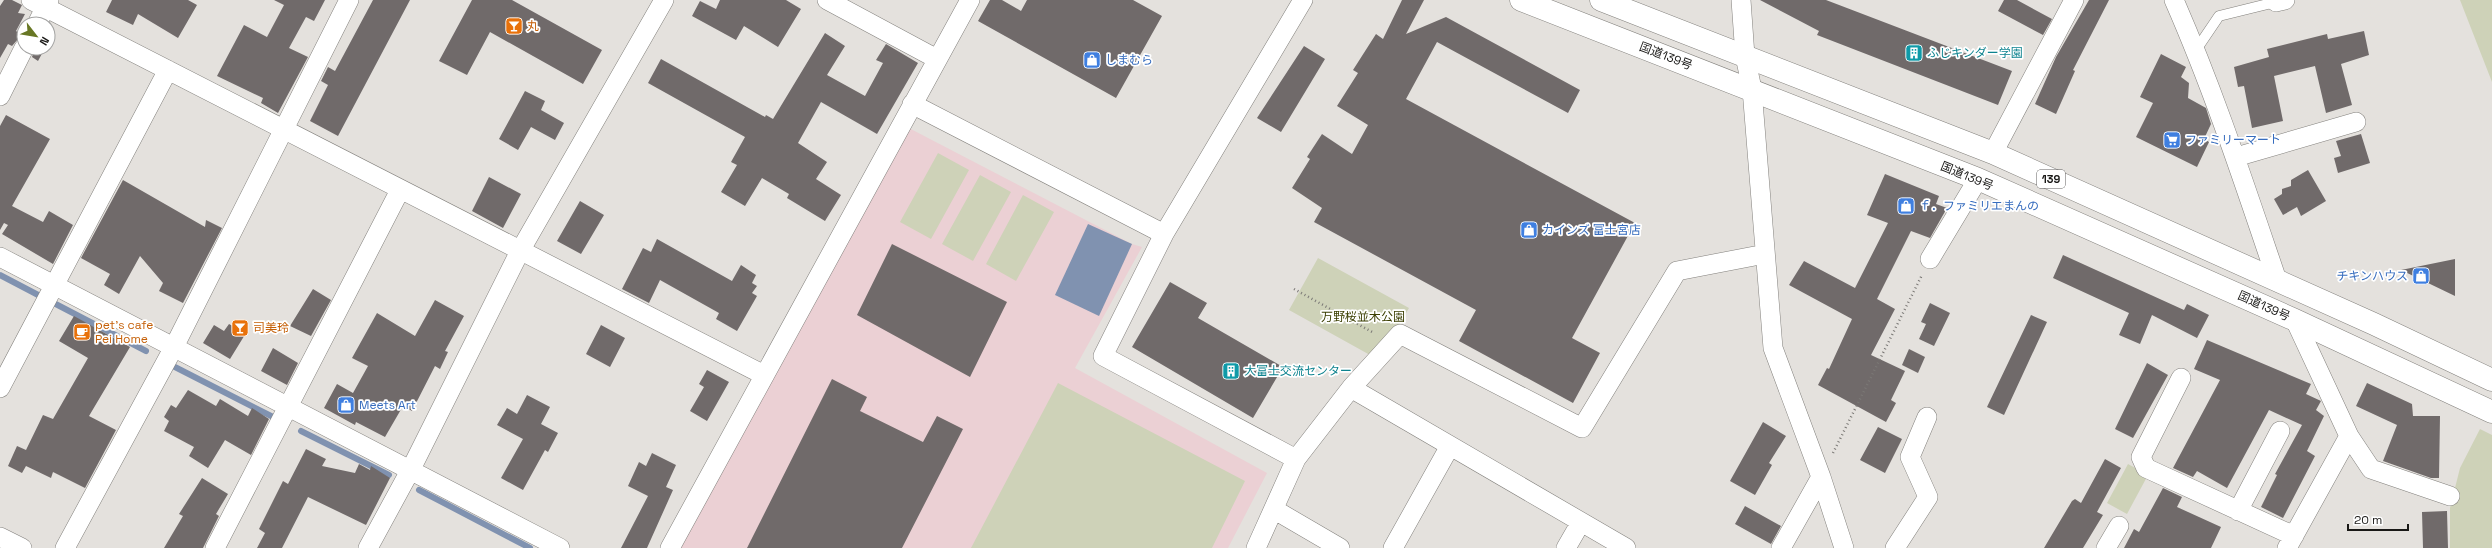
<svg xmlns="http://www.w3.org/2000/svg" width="2492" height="548" font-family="'Space Grotesk','Noto Sans JP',sans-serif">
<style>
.education{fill:#ebd0d4}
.green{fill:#ced2b8}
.water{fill:#8092b0}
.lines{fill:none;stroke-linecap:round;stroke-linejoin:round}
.stream{stroke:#8092b0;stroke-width:6}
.building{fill:#706a6a}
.lane-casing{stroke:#83817d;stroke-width:11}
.street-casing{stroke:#83817d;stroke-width:20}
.highway-casing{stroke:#83817d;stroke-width:23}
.path{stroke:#7b7976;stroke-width:2.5;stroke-dasharray:1 3;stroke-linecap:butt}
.lane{stroke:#fff;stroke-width:10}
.street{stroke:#fff;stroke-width:19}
.highway{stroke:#fff;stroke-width:22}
.labels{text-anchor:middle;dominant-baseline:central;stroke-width:3.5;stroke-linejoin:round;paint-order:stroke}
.shield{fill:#fff;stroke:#5e5d5c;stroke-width:1}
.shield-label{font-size:11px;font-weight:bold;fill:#191816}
.food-label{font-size:12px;fill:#c56008;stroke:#fff;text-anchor:start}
.culture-label{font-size:12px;fill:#0d838f;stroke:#fff;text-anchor:start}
.street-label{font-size:12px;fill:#191816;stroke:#fff}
.shop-label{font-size:12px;fill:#366cbe;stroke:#fff;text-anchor:start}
.park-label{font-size:12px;fill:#3a3e00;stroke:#fff}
</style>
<rect width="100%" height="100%" fill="#e4e1dd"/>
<path class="education" d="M905,126L1132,244L1142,247L1075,368L1267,473L1228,548H678Z"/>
<path class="green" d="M2460,0H2492V82Z
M938,153L969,170L931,239L900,222Z
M980,175L1011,192L973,261L942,244Z
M1023,195L1054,212L1016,281L986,264Z
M1318,258L1409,308L1397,329L1370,355L1289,310Z
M1058,383L1245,481L1212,548H971Z
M2480,429L2492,435V548H2450V508L2460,468Z
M2128,464L2148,475L2127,514L2107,503Z"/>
<path class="water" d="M1088,224L1132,244L1099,316L1055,295Z"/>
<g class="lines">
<path class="stream" d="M0,275L42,297
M48,300L146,351
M171,365L279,420
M301,431L389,475
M419,490L530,548"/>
</g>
<path class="building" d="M4,0H12L22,5L18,13L25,14L16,31L24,37L18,39L12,46L8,44L0,58V6Z
M112,0H188L197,5L178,38L138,14L133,25L106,12Z
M274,0H325L314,21L306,17L289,48L308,57L278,113L261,103L263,98L217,76L244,25L267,37L284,5Z
M373,0H410L338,136L310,121L328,85L321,81L328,67L335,71Z
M472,0H512L602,50L583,84L490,32L467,75L439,61Z
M720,0H786L801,9L778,47L744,26L736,40L692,16L700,1L716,9Z
M990,0H1002L1021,11L1027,0H1133L1162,16L1116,98L978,21Z
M1402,0H1424L1406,34L1446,17L1580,90L1568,113L1437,42L1406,99L1635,223L1572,338L1600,353L1573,403L1459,341L1476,310L1314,222L1322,208L1292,188L1310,159L1307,157L1322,134L1352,154L1368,125L1337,106L1358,73L1353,70L1376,34L1383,39Z
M1760,0H1826L2012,71L1998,105L1817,35L1819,31Z
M2004,0H2017L2052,19L2043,35L1998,11Z
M2089,0H2109L2073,70L2075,71L2056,114L2035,104L2056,57Z
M2364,31L2369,55L2341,64L2352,105L2326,113L2315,66L2274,76L2283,121L2252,128L2244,86L2238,87L2234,67L2269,57L2267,49L2327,34L2328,39Z
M825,33L845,46L827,75L865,96L883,63L876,60L886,44L918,63L877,134L821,102L798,143L827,162L816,179L841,195L825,221L787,198L789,194L762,178L745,206L721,192L737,165L731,162L745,137L648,83L661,59L765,117L766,115L773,119Z
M1304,46L1325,59L1281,132L1257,118Z
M35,48H45L38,61L32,57Z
M2161,54L2186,67L2181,77L2189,83L2188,98L2206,108L2211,124L2204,139L2209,142L2197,167L2136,137L2153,103L2140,97Z
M525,91L545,101L541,110L564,123L555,140L531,127L518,150L499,139Z
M6,115L50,139L12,206L43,222L49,211L73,225L53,264L2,234L8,225L4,223L0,230V126Z
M2361,134L2370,163L2338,173L2334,158L2341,156L2336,141Z
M2308,170L2326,201L2301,216L2297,207L2283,215L2274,199L2282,194V189L2291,186V180Z
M1885,174L1939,196L1936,204L1947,208L1930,238L1911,231L1877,299L1895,309L1871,355L1905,371L1891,400L1896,403L1886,422L1818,385L1827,368L1829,369L1852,319L1789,285L1804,261L1855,288L1888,223L1867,215Z
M489,177L521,194L503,228L472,211Z
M123,180L205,227L206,220L222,228L183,303L159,291L163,283L140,256L119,294L104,285L110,274L81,258Z
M580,201L604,215L581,254L557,241Z
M657,239L732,281L741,265L756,275L752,283L757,286L752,293L757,296L737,331L716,319L719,313L660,280L649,303L622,289L643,248L651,252Z
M892,244L1007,302L970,377L857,315Z
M2063,255L2184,310L2187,304L2209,315L2197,338L2152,315L2140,344L2119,335L2129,313L2053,278Z
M2455,259V296L2401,270Z
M1170,282L1207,303L1198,318L1283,367L1253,418L1132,347Z
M313,289L331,300L311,336L290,326Z
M435,300L464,316L445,351L448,352L440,369L435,366L412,411L403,406L385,437L356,422L355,425L324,408L337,384L353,393L368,366L352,358L377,313L415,336Z
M1930,303L1950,313L1934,346L1919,339L1926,324L1921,322Z
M2031,315L2047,322L2004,415L1987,407Z
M74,316L130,347L89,416L116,430L85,488L53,472L51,478L26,466L22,473L8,466L17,446L26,450L43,415L53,419L88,358L59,341Z
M229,324L246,333L230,359L203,343L214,325L224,331Z
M601,325L625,338L610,367L586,354Z
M2207,340L2311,384L2306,394L2321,401L2316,410L2324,416L2307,451L2315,456L2283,518L2261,507L2277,475L2275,474L2302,425L2269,410L2227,488L2197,471L2193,477L2173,468L2220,380L2194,369Z
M273,348L298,363L287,385L261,371Z
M1909,349L1925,357L1918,373L1902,365Z
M2147,363L2168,375L2133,438L2115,429Z
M707,370L729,382L707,421L690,411L704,387L699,384Z
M832,379L867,397L860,411L923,442L937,416L963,429L902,548H747Z
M2367,383L2412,404L2413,416H2440L2439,478H2431L2383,461L2397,425L2356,406Z
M188,390L216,406L220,399L248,416L252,408L269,419L251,455L225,440L208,468L189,456L194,447L164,431L169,421L164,417L171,405L176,408Z
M527,395L550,407L541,424L558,433L548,452L545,450L523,490L501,478L523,439L497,425L507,408L517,414Z
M1763,422L1786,436L1769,463L1772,465L1755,495L1730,481Z
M1878,427L1902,439L1885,473L1860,460Z
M306,449L326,459L322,466L355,473L359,464L370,470L371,466L390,478L366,525L308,497L282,548H257L265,533L259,529L283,481L288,484Z
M652,453L676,465L666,487L673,490L647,548H621L648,496L628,486L639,462L646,466Z
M2105,459L2121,468L2097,512L2103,515L2083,548H2044L2072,501L2075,499L2081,503Z
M202,478L228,494L216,514L219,516L203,548H164L183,516L179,514Z
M2163,488L2182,497L2177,507L2221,527L2211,548H2124L2134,529L2139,532Z
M1745,506L1781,526L1771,544L1735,524Z
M2447,511L2448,548H2423L2422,512Z"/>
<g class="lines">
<defs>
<path id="lane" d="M2196,50L2219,16L2276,2"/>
<path id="street" d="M31,0L764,375
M827,0L937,59
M1741,0L1745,56L1752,89L1773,348L1821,477L1844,548
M2174,0C2214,91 2245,186 2277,280
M2276,0V2L2285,0
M37,24L49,0
M0,96L24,48
M912,104L1164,234
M1993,153L2074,0
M2236,157L2356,122
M0,257L560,548
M1930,259L1978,179
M2181,378L2141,457L2146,468L2294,536
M0,388L168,70
M1351,388L1626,548
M2349,436L2371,469L2450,496
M1296,459L1103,356L1164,234L1303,0
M1275,510L1340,548
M2238,511L2280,431
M0,537L22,548
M65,548L174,347L349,0
M215,548L400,190
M368,548L411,469L520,251L664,0
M670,548L970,0
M1256,548L1296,459L1351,388L1400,334L1582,428L1677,271L1765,254
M1393,548L1450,446
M1566,548L1581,522
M1781,548L1821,477
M1895,548L1928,497L1910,457L1927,417
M2106,548L2119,526
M2287,548L2349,436L2295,320"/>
<path id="highway" d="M1521,0L1978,179L2295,320L2492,412
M1601,0L1993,153L2374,324L2492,380"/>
</defs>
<use href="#lane" class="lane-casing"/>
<use href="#street" class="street-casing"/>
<use href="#highway" class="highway-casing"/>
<path class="path" d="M1294,289L1374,333
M1833,453L1922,275"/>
<use href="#lane" class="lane"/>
<use href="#street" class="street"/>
<use href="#highway" class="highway"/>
</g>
<defs>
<symbol id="bar-square" viewBox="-11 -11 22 22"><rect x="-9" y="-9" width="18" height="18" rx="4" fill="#e8710a" stroke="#fff"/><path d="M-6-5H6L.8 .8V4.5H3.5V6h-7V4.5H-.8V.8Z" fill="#fff"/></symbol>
<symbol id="building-square" viewBox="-11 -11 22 22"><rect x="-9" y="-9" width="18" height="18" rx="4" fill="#0f9aa8" stroke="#fff"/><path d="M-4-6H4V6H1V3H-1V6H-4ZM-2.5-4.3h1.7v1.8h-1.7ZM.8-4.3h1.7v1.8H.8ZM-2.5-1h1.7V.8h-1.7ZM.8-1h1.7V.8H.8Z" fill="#fff"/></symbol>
<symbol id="shop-square" viewBox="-11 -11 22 22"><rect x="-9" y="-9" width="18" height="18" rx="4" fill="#3f7fe0" stroke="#fff"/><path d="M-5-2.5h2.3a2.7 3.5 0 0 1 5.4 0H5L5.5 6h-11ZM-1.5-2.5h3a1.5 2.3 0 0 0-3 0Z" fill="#fff"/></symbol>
<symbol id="supermarket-square" viewBox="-11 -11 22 22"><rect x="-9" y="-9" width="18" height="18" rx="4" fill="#3f7fe0" stroke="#fff"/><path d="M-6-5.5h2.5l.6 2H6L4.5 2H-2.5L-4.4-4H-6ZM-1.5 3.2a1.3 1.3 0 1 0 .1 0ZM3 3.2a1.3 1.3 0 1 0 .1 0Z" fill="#fff"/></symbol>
<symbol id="cafe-square" viewBox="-11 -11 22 22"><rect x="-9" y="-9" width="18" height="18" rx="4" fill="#e8710a" stroke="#fff"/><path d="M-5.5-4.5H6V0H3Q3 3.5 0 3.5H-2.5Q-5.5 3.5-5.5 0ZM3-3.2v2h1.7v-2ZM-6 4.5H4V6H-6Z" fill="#fff"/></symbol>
</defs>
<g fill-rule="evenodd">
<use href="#bar-square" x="504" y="16" width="20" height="20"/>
<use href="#building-square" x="1904" y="43" width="20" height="20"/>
<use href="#shop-square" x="1082" y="50" width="20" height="20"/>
<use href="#supermarket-square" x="2162" y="130" width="20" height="20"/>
<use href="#shop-square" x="1896" y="196" width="20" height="20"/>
<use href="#shop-square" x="1519" y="220" width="20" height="20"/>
<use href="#shop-square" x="2411" y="266" width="20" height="20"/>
<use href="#bar-square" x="230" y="318" width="20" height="20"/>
<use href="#cafe-square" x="72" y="322" width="20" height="20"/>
<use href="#building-square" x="1221" y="361" width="20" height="20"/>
<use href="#shop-square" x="336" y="395" width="20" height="20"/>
</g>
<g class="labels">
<rect class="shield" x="2037" y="170" width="28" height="18" rx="3"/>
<g class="shield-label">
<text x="2051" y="179">139</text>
</g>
<g class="food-label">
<text x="527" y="26">丸</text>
<text x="95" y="325">pet's cafe<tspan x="95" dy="14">Pei Home</tspan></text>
<text x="253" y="328">司美玲</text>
</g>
<g class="culture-label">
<text x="1927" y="53">ふじキンダー学園</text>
<text x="1244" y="371">大富士交流センター</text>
</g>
<g class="street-label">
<text transform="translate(1666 56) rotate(21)">国道139号</text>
<text transform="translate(1967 176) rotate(22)">国道139号</text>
<text transform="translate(2264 306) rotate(24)">国道139号</text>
</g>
<g class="shop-label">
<text x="1105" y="60">しまむら</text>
<text x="2185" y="140">ファミリーマート</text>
<text x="1919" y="206">ｆ．ファミリエまんの</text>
<text x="1542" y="230">カインズ 富士宮店</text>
<text x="2408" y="276" text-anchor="end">チキンハウス</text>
<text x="359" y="405">Meets Art</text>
</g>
<g class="park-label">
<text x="1363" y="317">万野桜並木公園</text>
</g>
</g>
<g transform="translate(36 36) rotate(121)"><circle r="19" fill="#ffffff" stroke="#a3a3a2"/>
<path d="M0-3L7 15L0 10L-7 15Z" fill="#687724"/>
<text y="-6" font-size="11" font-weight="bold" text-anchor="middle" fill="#191816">N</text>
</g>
<path d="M2348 524v6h60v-6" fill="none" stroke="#191816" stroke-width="2"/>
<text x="2354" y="524" font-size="12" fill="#191816" stroke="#ffffff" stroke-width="3" paint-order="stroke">20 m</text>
</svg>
